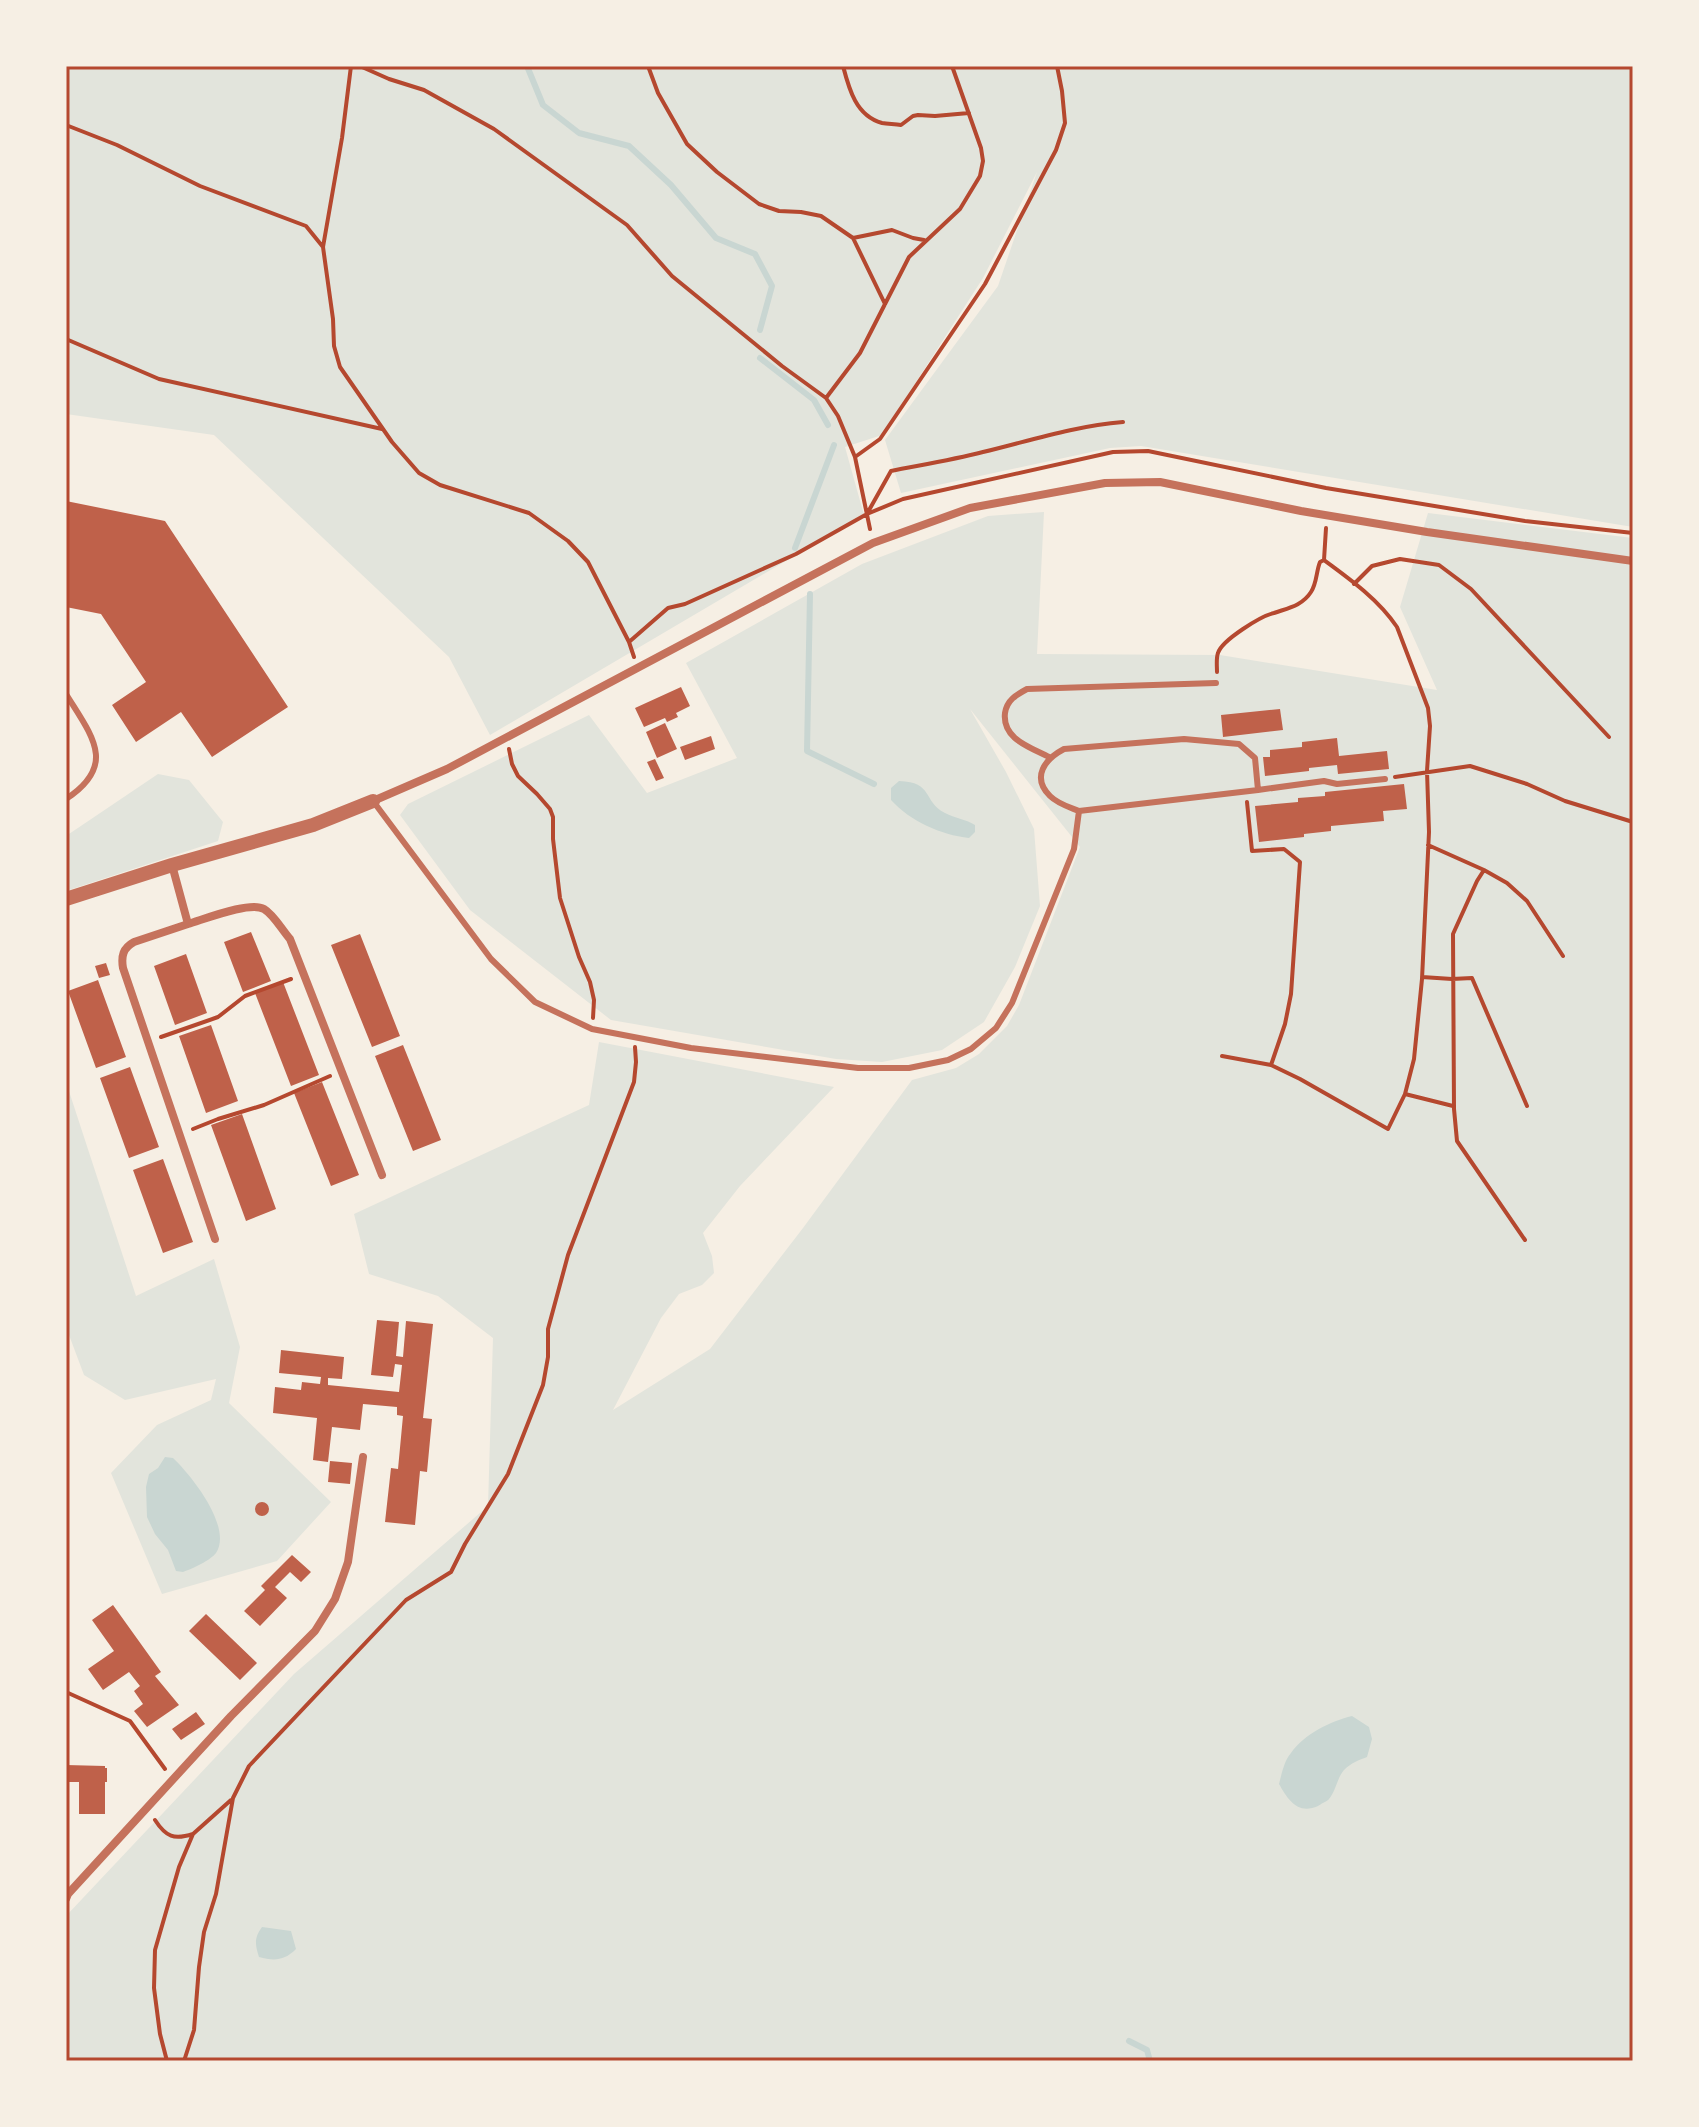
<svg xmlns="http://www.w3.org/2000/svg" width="1699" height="2127" font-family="Lora,serif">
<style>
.green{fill:#e2e4dc}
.water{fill:#c9d6d2}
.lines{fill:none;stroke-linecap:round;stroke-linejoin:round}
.stream{stroke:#c9d6d2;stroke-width:6}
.building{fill:#bf614a}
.path{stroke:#b5482f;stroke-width:4}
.service{stroke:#c5725c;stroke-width:6}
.minor{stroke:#c5725c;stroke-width:8}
.tertiary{stroke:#c5725c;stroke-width:14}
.neatline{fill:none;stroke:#b5482f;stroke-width:3}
</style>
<rect width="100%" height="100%" fill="#f6efe4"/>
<path class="green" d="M66,66H1633V527L1141,446L1110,448L901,493L885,440L998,286L1037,172L983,278L882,435L845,447L864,515L490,735L449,657L214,435L66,414Z
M1044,512L1037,654L1220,655L1437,690L1400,607L1428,513L1633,538V2061H66V1916L294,1674L488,1506L493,1338L438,1296L369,1274L354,1214L589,1105L599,1042L834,1087L740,1186L703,1233L712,1256L714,1273L702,1285L679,1294L661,1318L613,1410L710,1349L803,1228L912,1080L956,1068L979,1054L1007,1026L1019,1005L1080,847L970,709L1006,772L1034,829L1040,906L1015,967L984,1022L942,1050L882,1062L836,1059L611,1020L470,910L400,815L408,804L589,715L647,793L737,758L686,663L862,564L988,516Z
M158,774L189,780L223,822L218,841L66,891V836Z
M66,1082L136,1296L214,1259L240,1347L229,1403L331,1502L277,1561L162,1594L111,1473L157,1425L211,1400L216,1379L125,1400L84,1375L66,1327Z"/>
<path class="water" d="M899,781C934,782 922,801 945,813C955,818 965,819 975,825V832L969,838C941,835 910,821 891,800V788Z
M165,1457L173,1458C191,1475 233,1527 216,1553C211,1560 192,1569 183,1572L176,1571L168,1550L155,1534L147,1517L146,1487L149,1474L158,1468Z
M1352,1716L1369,1727L1372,1739L1367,1757C1359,1760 1351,1763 1344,1770C1337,1778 1336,1791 1329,1799C1329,1800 1319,1805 1318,1806C1298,1815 1288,1800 1279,1784C1282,1773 1284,1761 1291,1753C1304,1734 1331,1721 1352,1716Z
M262,1927L291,1931L296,1949C284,1961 274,1961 259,1957C255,1944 254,1938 262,1927Z"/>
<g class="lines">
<path class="stream" d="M527,66L543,105L579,133L629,146L671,185L716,238L755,254L772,286L760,330
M760,358L814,400L828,425
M795,548L834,445
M810,594L807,751L874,784
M1129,2041L1147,2050L1150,2061"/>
</g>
<path class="building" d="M66,501L165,521L288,707L212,757L181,712L136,742L112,705L146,682L101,614L66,607Z
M681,687L690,706L676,713L678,717L667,722L665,718L644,727L635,708Z
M1280,709L1283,730L1223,737L1221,715Z
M665,723L677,749L657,758L646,732Z
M711,736L715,749L685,760L680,747Z
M1337,738L1339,756L1387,751L1389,769L1338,774L1337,765L1309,768V771L1265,776L1263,757H1270V750L1302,747V742Z
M655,759L664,778L656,781L647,762Z
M1404,784L1407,809L1383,811L1384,821L1331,826V831L1304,834V837L1259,842L1255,806L1298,802V798L1325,796V792Z
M251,932L271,981L243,992L224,942Z
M360,934L400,1036L372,1047L331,945Z
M186,954L207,1013L175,1025L154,966Z
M106,963L110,975L99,978L95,966Z
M98,980L126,1057L96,1068L68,991Z
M283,982L319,1075L291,1086L255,993Z
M211,1025L238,1101L206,1113L179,1036Z
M403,1045L441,1140L413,1151L375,1056Z
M130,1067L159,1147L129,1158L100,1078Z
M322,1082L359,1175L331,1186L294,1093Z
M242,1114L276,1209L246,1221L211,1125Z
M163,1159L193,1242L163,1253L133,1170Z
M377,1320L399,1322L396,1356L403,1357L406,1321L433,1324L423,1418L432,1419L427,1472L420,1471L415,1525L385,1522L391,1468L398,1469L403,1416L397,1415V1407L363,1404L360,1430L332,1427L328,1462L313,1460L317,1418L273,1413L275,1387L301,1390L302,1382L320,1384L321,1377L279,1373L281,1350L344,1357L342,1379L328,1378V1385L399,1392L402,1365L395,1364L393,1377L371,1375Z
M330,1461L352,1463L350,1484L328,1482Z
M255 1509a7 7 0 1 1 14 0a7 7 0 1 1-14 0Z
M292,1555L311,1572L301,1582L290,1572L275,1587L287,1598L260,1626L244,1611L265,1590L261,1586Z
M113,1605L161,1672L155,1676L179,1705L147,1727L134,1711L143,1704L134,1691L140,1686L129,1672L103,1690L88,1669L114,1651L92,1620Z
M206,1614L257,1663L240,1680L189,1631Z
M196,1712L205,1724L181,1740L172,1729Z
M66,1765L105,1766V1768H107V1782H105V1814H79V1782H66Z"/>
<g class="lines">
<path class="path" d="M351,66L342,138L323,247L333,319L334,346L340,367L392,442L419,473L440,485L529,513L568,541L588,562L629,642
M354,66L362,67L389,79L424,90L494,129L627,225L672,276L782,366L826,398L838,416L855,457L870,529
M648,66L658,93L687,144L717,172L759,204L779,211L801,212L821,216L853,238L892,230L913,238L924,240
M843,66C849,89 856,116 882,123C888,124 895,124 901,125L913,116L918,115L935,116L969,113
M66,125L117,145L200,186L306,226L323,247
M853,238L885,304
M66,339L159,379L382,429
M826,398L860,353L909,257L960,209L980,176L983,161L981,148L952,66
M855,457L880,439L985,284L1056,150L1065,123L1062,91L1057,66
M868,512L891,471C921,465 952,460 983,452C1029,441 1074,426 1123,422
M1354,584L1372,566L1400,559L1439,565L1471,589L1609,737
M634,657L629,642L668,608L685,604L796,554L867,514L903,499L1113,452L1148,451L1326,488L1525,521L1633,533
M1217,672C1217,666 1216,658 1218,653C1222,640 1261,616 1274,613C1288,608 1302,606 1311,592C1317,583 1316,572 1320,562L1324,560
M509,749L512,764L518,776L537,794L550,809L553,817V839L560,898L579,957L590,982L594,1000L593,1018
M1395,777L1470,766L1527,784L1565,801L1633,822
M1247,802L1252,851L1284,849L1300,862L1291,994L1285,1024L1271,1065L1300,1079L1388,1129L1405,1094L1414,1059L1422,979L1429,832L1427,771L1430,726L1428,708L1397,627C1379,600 1350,579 1324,560L1326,528
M1428,845L1484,870L1477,881L1453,934L1454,1109L1457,1141L1525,1240
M1484,870L1507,883L1527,901L1563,956
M1422,977L1452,979L1472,978L1527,1106
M161,1037L218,1017L245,996L291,979
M1222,1056L1271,1065
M1405,1094L1453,1106
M193,1129L218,1119L264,1105L330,1076
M66,1692L130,1721L165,1769
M155,1820C166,1837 174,1840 193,1834
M167,2061L160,2034L154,1988L155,1950L179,1867L193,1834L231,1800
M184,2061L194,2030L199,1967L204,1932L216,1894L233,1798L249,1766L406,1600L451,1572L465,1544L508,1474L543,1385L548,1357V1329L568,1255L634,1082L636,1062L635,1047"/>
<path class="service" d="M66,694C92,736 118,765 66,799
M1049,757C1030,747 1002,739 1005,713C1007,700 1016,695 1027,689L1216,683
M1258,790L1324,781L1337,784L1385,779
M373,801L491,959L535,1002L592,1029L691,1048L858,1068H909L948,1060L971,1049L996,1028L1012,1003L1074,849L1079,811L1258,790L1255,758L1239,744L1184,739L1064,749C1045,759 1031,777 1050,796C1058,804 1069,807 1079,811"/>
<path class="minor" d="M373,801L447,769L873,543L970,508L1105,483L1160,482L1301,511L1427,532L1633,561
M172,865L188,924L134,942C123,948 121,956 123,968L215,1239
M188,924C205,919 250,901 264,909C274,915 282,930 290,939L382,1175
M66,1899L68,1894L231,1716L315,1631L335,1599L348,1562L363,1457"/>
<path class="tertiary" d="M66,899L172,865L313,825L373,801"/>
</g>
<rect width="1699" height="2127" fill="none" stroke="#f6efe4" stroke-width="136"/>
<rect x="68" y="68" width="1563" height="1991" class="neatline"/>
</svg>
